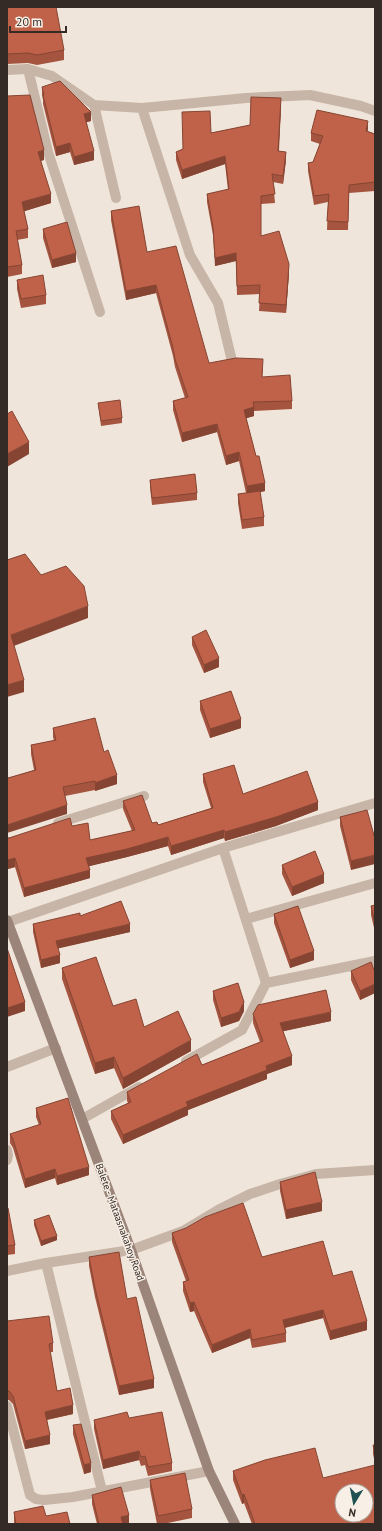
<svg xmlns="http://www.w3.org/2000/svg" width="382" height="1531" font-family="'PT Sans',sans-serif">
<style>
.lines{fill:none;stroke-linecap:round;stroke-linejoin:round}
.street{stroke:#c7b5a7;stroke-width:10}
.secondary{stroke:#9b8479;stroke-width:10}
.wall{fill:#a4543f}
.shaded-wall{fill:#864533}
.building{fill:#bf6249;stroke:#864533;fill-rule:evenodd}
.labels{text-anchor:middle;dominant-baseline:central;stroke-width:3;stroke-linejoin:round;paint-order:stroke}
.street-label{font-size:10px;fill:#342b27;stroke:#f8efe6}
</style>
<rect width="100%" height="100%" fill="#f0e5da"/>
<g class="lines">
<path class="street" d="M28,69L48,152L100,312
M7,70L28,69L52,76L94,105L116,198
M94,105L142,108L246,98L310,95L361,106L375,111
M142,108L190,255L218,303L232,361
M58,823L144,796
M223,848L266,983
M246,919L375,883
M8,922L223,848L375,803
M186,1061L242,1030L266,983L375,961
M7,1067L56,1048
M82,1119L139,1087
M7,1150L8,1155L7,1160
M46,1263L102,1491
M7,1271L46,1263L131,1250L183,1231L218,1210L250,1194L280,1184L316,1174L375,1170
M7,1406L30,1495L36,1499L44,1500L73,1497L209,1471"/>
<path class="secondary" d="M7,920L131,1250L209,1471L235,1524"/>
</g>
<path class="wall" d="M7,7L64,50V60L37,65L28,63L7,64Z
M42,87L91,121L86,122L94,160L74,165L70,152L56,156L43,104V100L42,95Z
M7,96L44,160L41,161L51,203L24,211L28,229V238L17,240L22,265V274L7,277Z
M281,107L279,151L286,160L283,184L273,182L275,203L261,204V236L289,273L286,313L259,311L260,294L237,295L236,261L215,266L213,235L207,202V194L228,190L225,164L182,179L176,160V152L183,149L211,133L250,125Z
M368,129L367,131L375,134V191L349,193L348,230H327L328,202L314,205L308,171V163L313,162L320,144L311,141V133Z
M111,211L147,252L209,363L263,368L262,377L292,401V409L254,411V416L246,418L265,491L260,492L264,517V526L242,529L238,503V494L246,493L239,461L226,465L217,432L182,442L173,410V401L185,398L175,367L173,356L156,293L126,300L111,220Z
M43,229L76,262L52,268L43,238Z
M17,280L46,295V304L21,308L17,289Z
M98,403L122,418V423L101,426Z
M150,480L197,493V500L152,505L150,487Z
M192,637L219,667L204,673L192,645Z
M200,701L241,728L210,738L200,710Z
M53,728L104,752L117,784L95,791V790L65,796L67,814L8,778L34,770L31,754V745L54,741L53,737Z
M203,774L243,794L318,810L276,826L225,841L224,838L171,855L168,846L127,857L89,866L90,878L24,897L15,867L8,869L7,865V838L72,826L90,840L132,831L123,809V801L152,823L158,825L211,808L203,782Z
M340,817L375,839L351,870L340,826Z
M282,865L324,883L292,896L282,874Z
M375,905V932L371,915V906Z
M274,914L314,960L290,968L274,923Z
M80,916L130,932L58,948L60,963L41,968L33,932V924Z
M62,968L113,1006L144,1027L191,1051L123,1089L114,1068L95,1074L62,979Z
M351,971L375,972V993L360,1000L351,980Z
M213,991L244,1011L239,1021L221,1027L213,1000Z
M253,1014L331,1021L283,1031L292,1065L267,1074V1079L188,1110V1115L123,1144L111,1119V1111L128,1103L127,1101V1092L202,1065L260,1042L253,1023Z
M36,1108L89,1175L57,1185L55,1178L25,1188L13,1148L10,1143V1134L39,1125L36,1117Z
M280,1182L322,1211L286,1219L280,1191Z
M7,1208L15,1245V1254L7,1255Z
M34,1220L57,1240L41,1246L34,1225Z
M172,1233L333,1276L367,1330L330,1340L323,1318L285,1328L286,1333V1342L252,1348L250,1338L212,1353L194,1311L190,1312L183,1291V1282L186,1281L172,1242Z
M89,1257L154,1388L119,1395L95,1297L89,1266Z
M7,1321L53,1343V1352H50L57,1391L73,1414L47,1420L50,1444L25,1449L13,1404L9,1400H7Z
M129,1418L172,1463V1471L148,1476L145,1465L141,1466L139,1460L103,1469L94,1429V1420Z
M73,1425L91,1472L84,1474L73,1434Z
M373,1445H375V1463L373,1454Z
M233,1471L323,1478L375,1524H252L244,1503L242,1504L233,1480Z
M150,1480L192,1509V1518L163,1524H157L150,1489Z
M92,1495L129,1524H97L92,1504Z
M14,1512L46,1516L70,1524H14Z"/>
<path class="shaded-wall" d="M281,98V107L278,159V151Z
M91,112V121L84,123V114Z
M368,121V129L366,139V131Z
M70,143V152L56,156V147Z
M44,150V160L38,161V152Z
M94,151V160L74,165V157Z
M286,152V160L283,184V176Z
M225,156V164L182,179V170Z
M51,194V203L22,212V202Z
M76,253V262L52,268V260Z
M236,253V261L215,266V258Z
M289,264V273L286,313V305Z
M156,285V293L126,300V291Z
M254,407V416L244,419V410Z
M217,424V432L182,442V433Z
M29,442V454L7,467V454Z
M239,452V461L226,465V456Z
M265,483V491L247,495V486Z
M88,606V618L11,647V635Z
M219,658V667L204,673V665Z
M24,680V692L7,697V685Z
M241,719V728L210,738V729Z
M117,775V784L95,791V783Z
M318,802V810L276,826L225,841V832Z
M67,805V814L7,833V825Z
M224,830V838L171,855V846Z
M168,837V846L127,857L86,867V858Z
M375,855V864L351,870V861Z
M15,858V867L8,869V860Z
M90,870V878L24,897V888Z
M324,874V883L292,896V887Z
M130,924V932L56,949V941Z
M314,951V960L290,968V960Z
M60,955V963L41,968V960Z
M375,984V993L360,1000V991Z
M25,1002V1011L7,1017V1008Z
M244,1002V1011L239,1021L221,1027V1018Z
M331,1012V1021L280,1032V1023Z
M191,1040V1051L123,1089V1078Z
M292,1056V1065L267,1074V1079L188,1110V1115L123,1144V1135L186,1102L266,1066Z
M114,1057V1068L95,1074V1063Z
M89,1167V1175L57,1185V1176Z
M55,1169V1178L25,1188V1179Z
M322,1202V1211L286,1219V1210Z
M57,1236V1240L41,1246V1241Z
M194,1302V1311L190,1312V1303Z
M323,1310V1318L283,1328V1320Z
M367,1321V1330L330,1340V1331Z
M250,1329V1338L212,1353V1345Z
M154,1379V1388L119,1395V1386Z
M73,1405V1414L45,1420V1412Z
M50,1435V1444L25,1449V1441Z
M139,1451V1460L103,1469V1460Z
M91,1463V1472L84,1474V1465Z
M244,1494V1503L242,1504V1495Z
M129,1515V1524H121V1517Z"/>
<path class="building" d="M7,7H56L64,50L37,55L28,53L7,54Z
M60,81L91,112L84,114L94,151L74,157L70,143L56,147L43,95H44L42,87Z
M30,95L44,150L38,152L51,194L22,202L28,229L16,231L22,265L7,267V96Z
M251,97L281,98L278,151L286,152L283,176L272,174L275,194L261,196V236L279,231L289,264L286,305L259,303L260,285L237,286L236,253L215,258L213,227L207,194L229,189L225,156L182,170L176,152L183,149L182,112L210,111L211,133L250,125Z
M317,110L368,121L366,131L375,134V182L349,185L348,222L327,221L329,194L314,196L308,163L313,162L323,136L311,133Z
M139,206L147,252L176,246L209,363L236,358L263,359L262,377L290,375L292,401L253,402L254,407L244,410L256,456H259L265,483L247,486L239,452L226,456L217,424L182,433L173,401L188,397L175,359L173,348L156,285L126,291L111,211Z
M67,222L76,253L52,260L43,229Z
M43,275L46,295L21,299L17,280Z
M120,400L122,418L101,421L98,403Z
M12,411L29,442L7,454V414Z
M195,474L197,493L152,498L150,480Z
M260,491L264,517L242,520L238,494Z
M25,554L41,575L66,566L84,586L88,606L11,635L24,680L7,685V560Z
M206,630L219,658L204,665L192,637Z
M231,691L241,719L210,729L200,701Z
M95,718L104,752L108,750L117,775L95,783V781L63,787L67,805L7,825V776L8,778L36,770L31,745L56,740L53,728Z
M234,765L243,794L307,771L318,802L276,817L225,832L224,830L171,846L168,837L127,849L86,858L90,870L24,888L15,858L8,860L7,856V838H9L70,818L72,826L88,823L90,840L135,830L123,801L142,795L152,823L157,822L158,825L213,808L203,774Z
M367,810L375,839V855L351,861L340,817Z
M315,851L324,874L292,887L282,865Z
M121,901L130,924L56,941L60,955L41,960L33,924L80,913V916Z
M375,905V923L371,906Z
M298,906L314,951L290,960L274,914Z
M7,948L25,1002L7,1008Z
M96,957L113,1006L136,999L144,1027L178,1011L191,1040L123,1078L114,1057L95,1063L62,968Z
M371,962L375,972V984L360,991L351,971Z
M238,983L244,1002L239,1012L221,1018L213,991Z
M326,990L331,1012L280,1023L292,1056L266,1066L267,1070L186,1102L188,1106L123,1135L111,1111L131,1102L127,1092L197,1054L202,1065L263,1041L253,1014L258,1005Z
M68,1098L89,1167L57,1176L55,1169L25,1179L13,1139L10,1134L41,1124L36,1108Z
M315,1172L322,1202L286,1210L280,1182Z
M243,1203L262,1257L323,1241L333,1276L352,1271L367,1321L330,1331L323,1310L283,1320L286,1333L252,1340L250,1329L212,1345L194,1302L190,1303L183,1282L189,1280L172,1233L186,1228L205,1217Z
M7,1208H8L15,1245L7,1246Z
M49,1215L57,1236L41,1241L34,1220Z
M119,1252L127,1299L136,1297L154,1379L119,1386L95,1288L89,1257Z
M49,1316L53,1343L49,1344L57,1391L70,1388L73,1405L45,1412L50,1435L25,1441L13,1396L9,1391H7V1321Z
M127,1412L129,1418L162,1412L172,1463L148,1467L145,1456L141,1457L139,1451L103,1460L94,1420Z
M81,1424L91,1463L84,1465L73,1425Z
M373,1445H375V1454Z
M315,1448L323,1478L375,1465V1524H255L244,1494L242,1495L233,1471L265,1460ZM342,1491H366V1515H342Z
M185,1473L192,1509L158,1516L150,1480Z
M121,1487L129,1515L121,1517L123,1524H99L92,1495Z
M43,1506L46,1516L67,1512L70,1524H16L14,1512Z"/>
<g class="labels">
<g class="street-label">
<text transform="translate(120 1222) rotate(70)">Balete - Mataasnakahoy Road</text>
</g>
</g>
<rect width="382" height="1531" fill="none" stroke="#342b27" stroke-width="16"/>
<g transform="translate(354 1503) rotate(190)"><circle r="19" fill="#f8efe6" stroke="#aaa19a"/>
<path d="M0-3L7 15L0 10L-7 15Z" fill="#1f5153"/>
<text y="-6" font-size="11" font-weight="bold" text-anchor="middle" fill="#342b27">N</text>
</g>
<path d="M10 26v6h56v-6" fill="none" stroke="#342b27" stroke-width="2"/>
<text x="16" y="26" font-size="12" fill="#342b27" stroke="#f8efe6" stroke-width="3" paint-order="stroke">20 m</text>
</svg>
